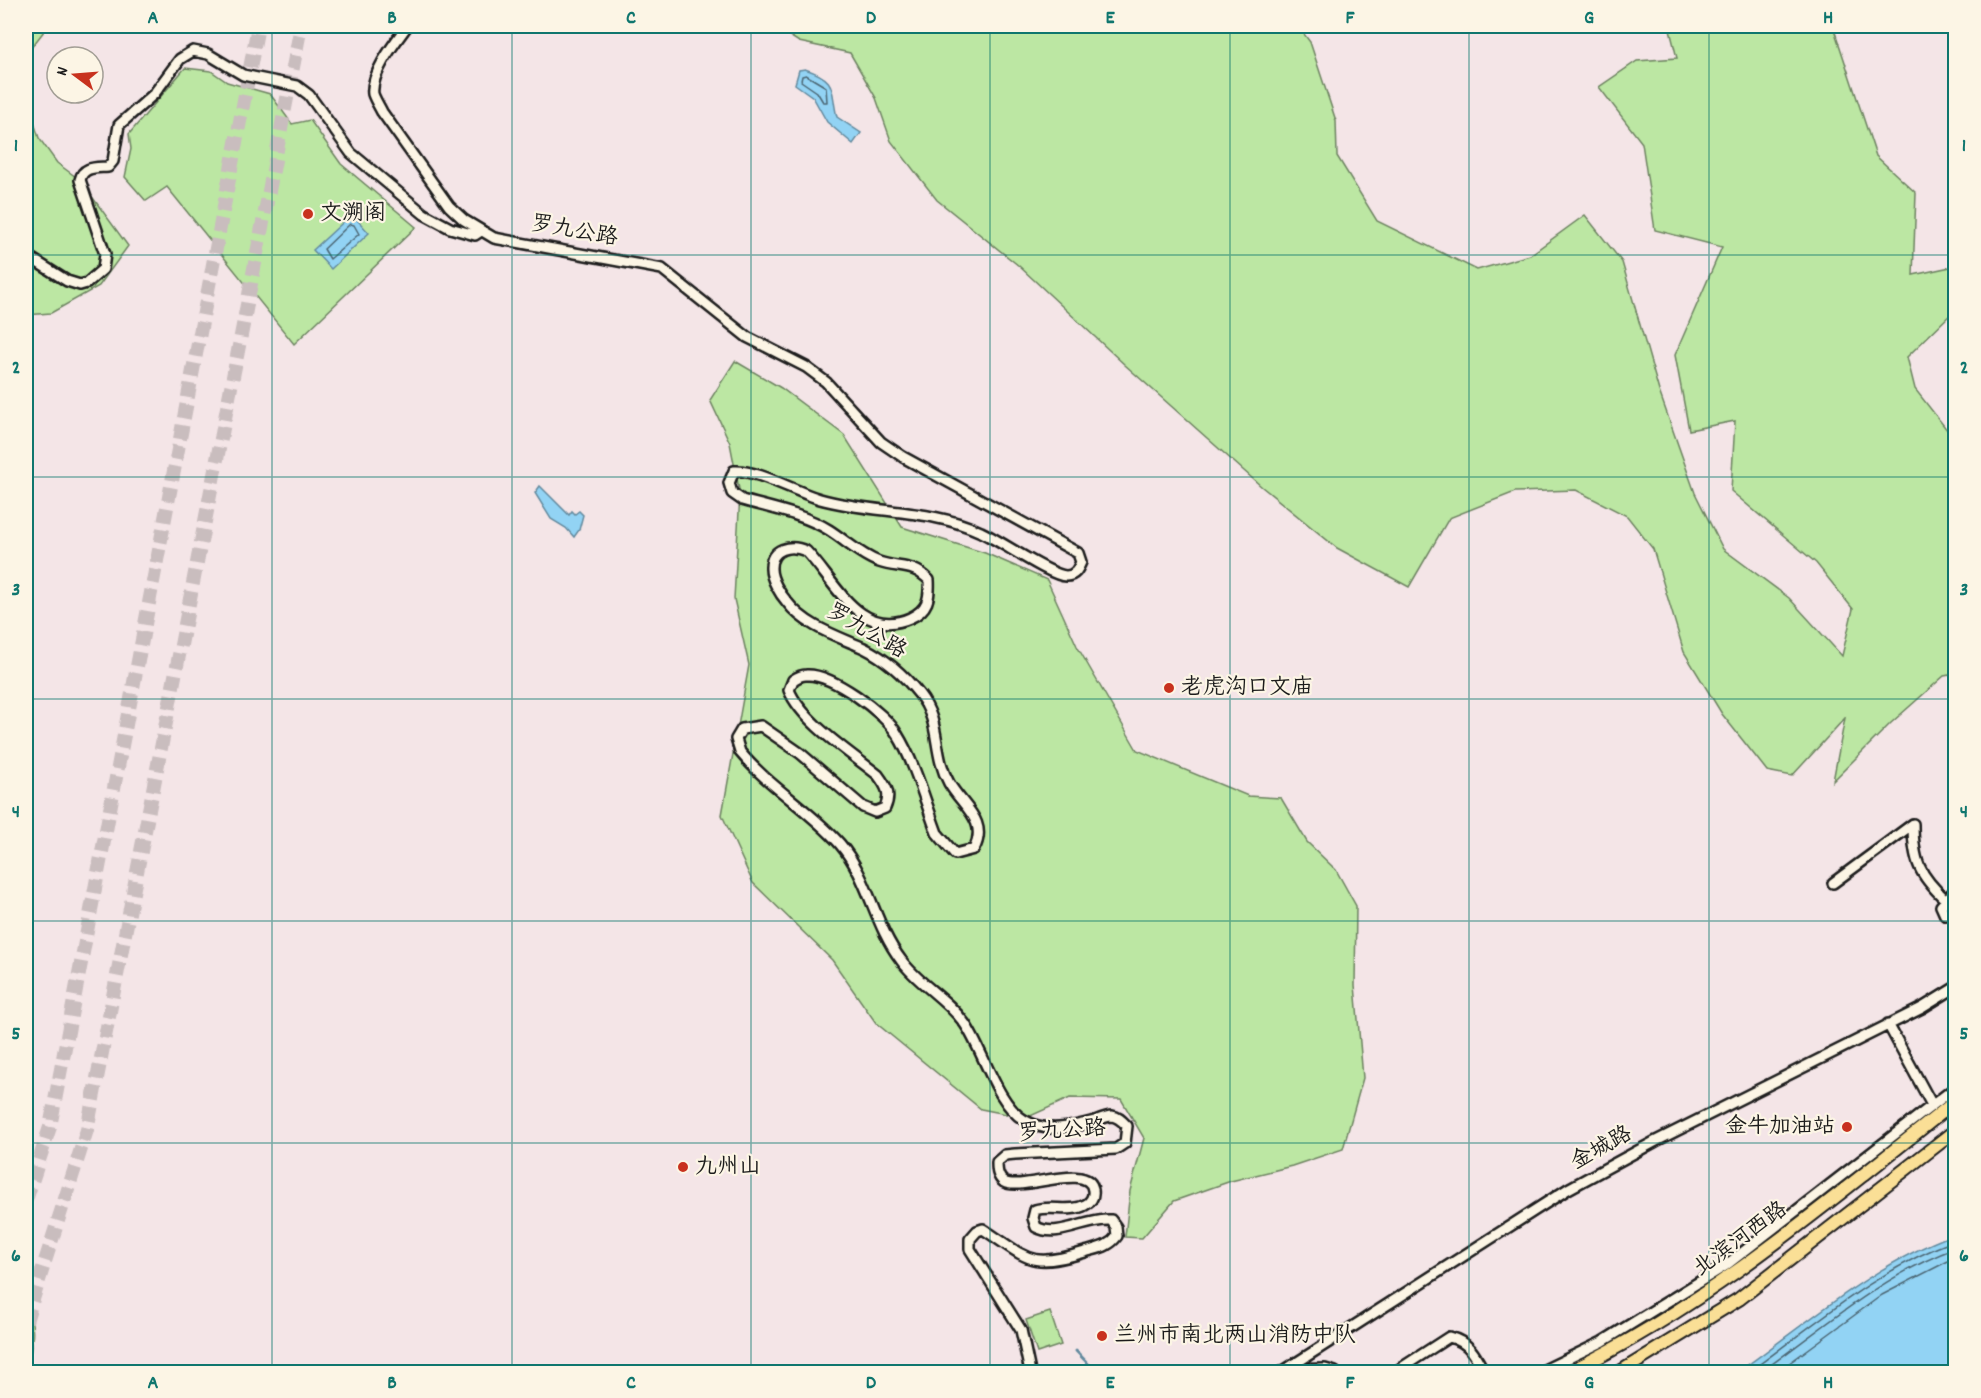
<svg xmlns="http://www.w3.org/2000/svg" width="1981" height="1398" font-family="Dekko,'LXGW WenKai TC',sans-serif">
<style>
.green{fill:#bce7a3;stroke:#6c8260;stroke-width:1.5}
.water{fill:#92d3f4;stroke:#638a9e;stroke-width:1.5}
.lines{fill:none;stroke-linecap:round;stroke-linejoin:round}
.shore{stroke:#4b6572;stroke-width:1.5}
.stream{stroke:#638a9e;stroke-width:3}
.highway-tunnel{stroke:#c9bdbe;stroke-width:14;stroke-dasharray:14 7;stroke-linecap:butt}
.minor-casing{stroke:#1c1c1c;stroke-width:14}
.major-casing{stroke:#1c1c1c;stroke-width:16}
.minor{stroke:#fcf5e5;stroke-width:9}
.major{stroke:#fadf96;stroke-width:12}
.grid{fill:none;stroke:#0f766e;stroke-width:1.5;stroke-opacity:0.55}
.poi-dot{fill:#c8321e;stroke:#fcf5e5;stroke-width:2}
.labels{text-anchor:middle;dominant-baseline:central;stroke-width:4.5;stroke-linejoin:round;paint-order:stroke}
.poi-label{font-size:22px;fill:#1c1c1c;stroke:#fcf5e5;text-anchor:start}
.street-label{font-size:22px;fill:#1c1c1c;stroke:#fcf5e5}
.neatline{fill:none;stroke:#0f766e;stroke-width:2}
.grid-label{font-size:20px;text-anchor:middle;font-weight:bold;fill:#0f766e}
</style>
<rect width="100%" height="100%" fill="#f4e5e7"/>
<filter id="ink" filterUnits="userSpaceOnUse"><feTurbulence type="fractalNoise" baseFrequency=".0167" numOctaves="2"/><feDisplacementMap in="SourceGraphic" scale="12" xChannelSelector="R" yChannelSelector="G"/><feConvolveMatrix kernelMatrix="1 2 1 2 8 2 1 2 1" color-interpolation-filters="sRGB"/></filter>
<g filter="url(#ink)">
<path class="green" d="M26,26H48L27,53L29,107L39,138L57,163L80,180L128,246L99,286L51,313L26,315Z
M774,26H1298L1310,42L1336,121L1337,156L1377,221L1477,270L1530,255L1585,215L1622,262L1659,391L1695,493L1723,549L1789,598L1842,656L1853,609L1816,563L1731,491L1735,421L1689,430L1675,355L1722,247L1655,230L1642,143L1599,87L1637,61L1677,58L1669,26H1833L1876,156L1916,193L1913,275L1955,266V310L1907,357L1915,389L1955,440V674L1944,676L1891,723L1833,781L1845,718L1792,776L1767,771L1722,714L1684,652L1653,549L1627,516L1576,490L1515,492L1449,518L1409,587L1337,548L1262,487L1125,365L1019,266L937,200L891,141L876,98L850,53L799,42Z
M185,68L211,71L227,82L270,94L292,124L310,120L341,164L416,227L294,344L167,187L146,201L125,177L131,149L129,134Z
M735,361L781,388L844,435L902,527L985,553L1047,580L1077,646L1137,750L1248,796L1281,798L1307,842L1336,870L1356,906L1355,985L1363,1078L1343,1149L1292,1166L1231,1181L1174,1201L1142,1238L1125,1237L1130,1191L1144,1138L1121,1099L1070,1098L1026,1118L981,1109L876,1023L832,960L753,883L722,815L749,665L734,599L740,494L730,443L710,400Z
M26,1306C38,1325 31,1351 26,1372Z
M1050,1312L1061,1345L1037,1353L1026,1320Z"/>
<path class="water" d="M805,69C839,80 830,90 837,117L861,133L853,144L827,122L813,97L795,84L799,70Z
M352,214L369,233L331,269L313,250Z
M540,486L569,515L572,511L575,514L579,511L583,515L579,530L574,537L566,528L551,519L535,493Z
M1955,1234V1372H1738C1807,1323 1875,1263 1955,1234Z"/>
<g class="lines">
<path class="shore" d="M806,75L826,87L827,102H823L817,92L801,81L802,76Z
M350,224L354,225L359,234L330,259L324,249Z
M1749,1372C1814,1325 1879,1268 1956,1240
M1761,1372C1823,1328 1884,1274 1956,1248
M1777,1372L1882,1295L1956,1257"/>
<path class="stream" d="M1076,1351L1096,1372"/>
<path class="highway-tunnel" d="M26,1200L50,1127L258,26
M26,1321L87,1130L301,26"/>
<defs>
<path id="minor" d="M407,26C396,41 370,74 373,94C375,100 379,106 382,112L449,206L464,220L494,238L662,269L747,337L806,367L826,382L881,442L903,457L1078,553L1081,562C1078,569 1075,576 1066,576C1051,576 999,540 981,532C931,508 873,514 820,499C796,492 756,469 734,471L729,483L732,493L742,500C770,508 803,514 829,530C845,540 860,555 879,562C899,569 913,563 929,580C930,598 928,610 910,618C860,640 835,581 806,551C791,544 770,548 771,569C771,579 780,594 787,602C805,626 837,636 864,648C886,659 904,675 919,694C942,723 932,753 949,783C962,806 989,821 974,849L955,854L937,833C925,801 915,763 897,734C885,713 831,673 806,675C802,675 796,678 793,680L789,690C802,722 851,753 878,775C887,787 891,794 885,808L875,812L863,807L800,753L761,726L742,729L736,739L740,752C769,787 810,810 840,844C869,878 874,925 901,960C919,985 947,998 965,1024C983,1050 997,1104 1024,1120C1046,1134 1072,1127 1095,1121C1100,1119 1107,1116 1112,1116C1119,1117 1122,1121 1127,1126L1125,1143L1116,1149L1015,1154L1005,1155L997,1162C997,1169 997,1177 1004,1182C1022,1192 1090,1161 1093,1190C1094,1197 1091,1202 1085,1205C1071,1213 1051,1205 1035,1210L1033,1218L1036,1227C1059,1239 1086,1218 1111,1220L1116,1227L1117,1236C1109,1247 1098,1248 1085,1252C1029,1269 1029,1259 983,1229L977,1231L970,1239V1249L1021,1330L1030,1372
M26,255L67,281L80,285L87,283L103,269L105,254L80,180C83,166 96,168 108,167L113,161L119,125L154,94L180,59L193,51L208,54L243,75L297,86L309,95L351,153L424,214L450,228L475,235L481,231
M1955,750L1956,751
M1833,883L1913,824C1913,861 1919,875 1946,900
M1956,889L1941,906L1945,915L1956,914
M1888,1024L1932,1105
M1287,1370L1325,1369L1335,1372
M1282,1372L1568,1189L1656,1141L1922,1008L1956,987
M1395,1372L1449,1337C1469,1342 1475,1354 1484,1372
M1540,1372L1602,1342L1725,1266L1956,1087"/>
<path id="major" d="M1569,1372C1711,1303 1832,1199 1956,1101
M1620,1372L1739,1299L1956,1130"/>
</defs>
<use href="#minor" class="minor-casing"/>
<use href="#major" class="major-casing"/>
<use href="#minor" class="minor"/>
<use href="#major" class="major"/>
</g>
</g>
<path class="grid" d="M272,26V1372M512,26V1372M751,26V1372M990,26V1372M1230,26V1372M1469,26V1372M1709,26V1372M26,255H1956M26,477H1956M26,699H1956M26,921H1956M26,1143H1956"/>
<g class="poi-dot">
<circle cx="308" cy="214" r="6"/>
<circle cx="1169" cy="688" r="6"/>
<circle cx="1847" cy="1127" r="6"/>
<circle cx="683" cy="1167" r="6"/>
<circle cx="1102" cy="1336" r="6"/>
</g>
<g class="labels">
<g class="poi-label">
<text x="320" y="214">文溯阁</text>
<text x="1181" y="688">老虎沟口文庙</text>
<text x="1835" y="1127" text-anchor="end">金牛加油站</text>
<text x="695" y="1167">九州山</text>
<text x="1114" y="1336">兰州市南北两山消防中队</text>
</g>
<g class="street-label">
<text transform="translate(574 232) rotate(10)">罗九公路</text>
<text transform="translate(866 632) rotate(30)">罗九公路</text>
<text transform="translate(1062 1132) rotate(-4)">罗九公路</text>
<text transform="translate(1602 1149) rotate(-29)">金城路</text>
<text transform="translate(1741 1240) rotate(-36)">北滨河西路</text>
</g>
</g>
<rect width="1981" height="1398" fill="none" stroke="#fcf5e5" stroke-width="66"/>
<g transform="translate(75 75) rotate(286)"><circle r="28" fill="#fcf5e5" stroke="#a29e95" stroke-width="1.5"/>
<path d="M0-4.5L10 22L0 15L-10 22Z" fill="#c8321e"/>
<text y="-9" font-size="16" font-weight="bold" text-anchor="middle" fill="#1c1c1c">N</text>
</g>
<rect x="33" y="33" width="1915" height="1332" class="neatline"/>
<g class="grid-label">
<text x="153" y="23">A</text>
<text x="392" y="23">B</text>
<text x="631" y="23">C</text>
<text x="871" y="23">D</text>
<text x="1110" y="23">E</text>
<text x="1350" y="23">F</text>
<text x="1589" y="23">G</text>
<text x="1828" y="23">H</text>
<text x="16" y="151">1</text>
<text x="1964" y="151">1</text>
<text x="16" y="373">2</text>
<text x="1964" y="373">2</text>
<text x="16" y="595">3</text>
<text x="1964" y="595">3</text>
<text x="16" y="817">4</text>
<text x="1964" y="817">4</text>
<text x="16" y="1039">5</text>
<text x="1964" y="1039">5</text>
<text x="16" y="1261">6</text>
<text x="1964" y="1261">6</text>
<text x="153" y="1388">A</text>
<text x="392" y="1388">B</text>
<text x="631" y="1388">C</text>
<text x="871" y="1388">D</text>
<text x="1110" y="1388">E</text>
<text x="1350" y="1388">F</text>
<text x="1589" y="1388">G</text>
<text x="1828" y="1388">H</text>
</g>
</svg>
